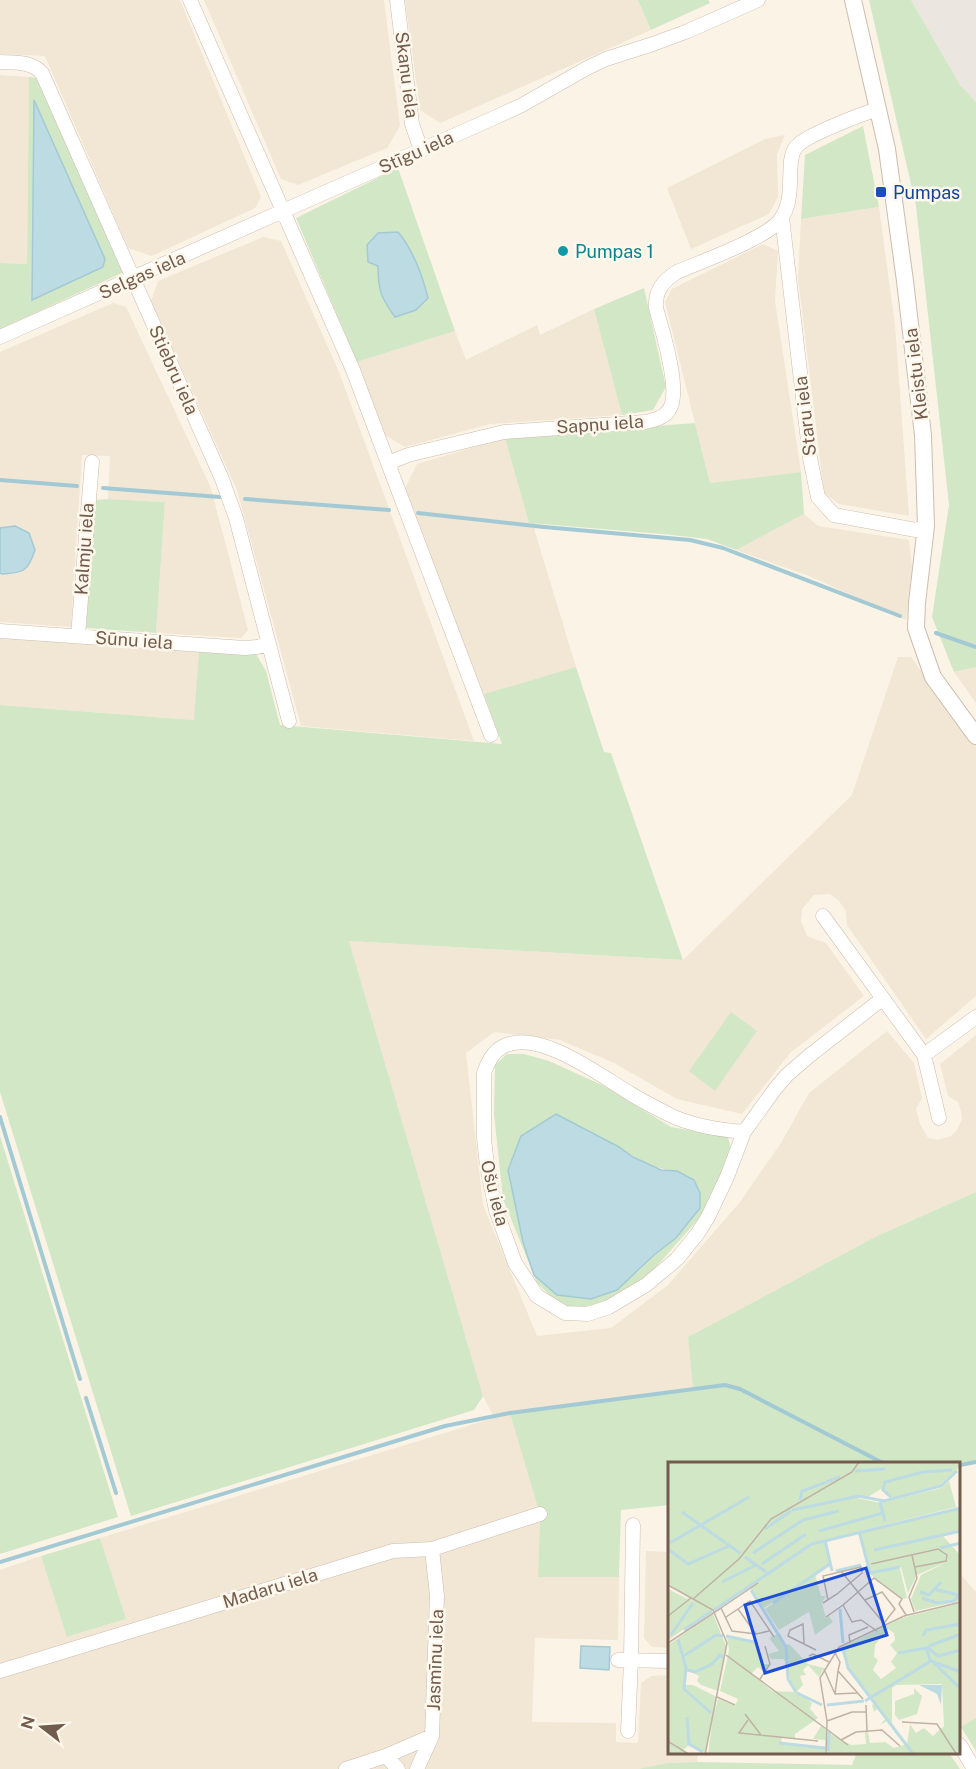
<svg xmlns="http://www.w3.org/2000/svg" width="976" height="1769" font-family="'Public Sans',sans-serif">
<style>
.residential{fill:#f2e6d5}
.industrial{fill:#ebe6e0}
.green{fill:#d2e7c6;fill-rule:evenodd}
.water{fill:#bcdbe3;stroke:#a3cad4;stroke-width:1.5}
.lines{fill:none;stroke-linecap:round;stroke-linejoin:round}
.stream{stroke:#a3cad4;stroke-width:4}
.minor-casing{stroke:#ccbcad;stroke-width:15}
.tertiary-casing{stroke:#ccbcad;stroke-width:18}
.minor{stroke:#fff;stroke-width:14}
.tertiary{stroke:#fff;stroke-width:16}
.transit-dot{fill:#1a4fb4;stroke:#fef8ec;stroke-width:2}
.culture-dot{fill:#0f9aa8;stroke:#fef8ec;stroke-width:2}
.labels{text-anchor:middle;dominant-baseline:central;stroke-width:5;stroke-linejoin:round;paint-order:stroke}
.street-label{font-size:18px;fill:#725c4d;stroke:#fef8ec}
.transit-label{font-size:18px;fill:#164399;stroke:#fef8ec;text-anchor:start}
.culture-label{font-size:18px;fill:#0d838f;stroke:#fef8ec;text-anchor:start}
.inset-river{fill:none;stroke:#bcdbe3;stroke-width:3}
.inset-road{fill:none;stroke:#c0b2a4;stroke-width:1.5}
.view{fill:#1d4ed8;fill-opacity:0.15;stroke:#1d4ed8;stroke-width:3}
.inset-edge{fill:none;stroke:#725c4d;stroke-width:3}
</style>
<rect width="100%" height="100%" fill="#fbf4e6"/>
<path class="residential" d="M0,0H180L261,197L255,208L152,256L128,248L45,56L0,54Z
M204,0H384L400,126L387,148L298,185L281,179Z
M405,0H638L651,30L440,123L420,110Z
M0,75L29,77L27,264L0,263Z
M785,135L777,154L778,197L769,214L691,249L667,188L765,139Z
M879,207L895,325L909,516L839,504L824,493L798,278L801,219Z
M263,237L281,241L339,372L474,741L301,726L237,490L151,301L158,281Z
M763,244L778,251L775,301L801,472L710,483L665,302L672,289Z
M113,303L126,307L211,488L248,630L241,638L156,633L165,502L108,499L110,456L82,455L71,627L0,622V352Z
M594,309L622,415L490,424L405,447L385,435L357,362L455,331L466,360L537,325L540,335Z
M505,438L529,522L535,523V532L576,667L484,694L404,490L417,464Z
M804,514L818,526L909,540L912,566L906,620L809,576L736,550Z
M0,636L199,650L195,720L0,705Z
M898,657H911L976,746V996L926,1039L847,925L846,911L839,901L830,894L814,895L802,909L801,921L807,936L826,943L864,996L790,1053L742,1114L677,1099L614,1063L560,1040L494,1032L466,1053L483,1205L537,1336L611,1328L668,1285L740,1202L781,1143L809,1093L887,1031L914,1063L922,1098L916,1109L920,1124L928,1138L938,1140L951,1136L957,1130L962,1119L961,1111L958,1102L948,1096L940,1064L976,1035V1192L877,1236L688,1337L693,1389L540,1514L538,1577H619L618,1640L535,1638L532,1722L616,1723V1742L638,1743L641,1683L651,1676L670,1675V1752L698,1753L697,1762L667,1763L638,1769H0V1570L41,1556L68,1637L126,1619L100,1538L507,1414H492L483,1396L349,941L683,960L852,795Z
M976,667V703L954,672Z
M646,1551L670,1552V1648L652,1647L644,1638Z
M960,1575L962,1576L976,1592V1718L961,1727L960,1724Z"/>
<path class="industrial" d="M911,0H976V102L960,85Z"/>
<path class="green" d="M638,0H708L710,3L651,30Z
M869,0H911L960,85L976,102V667L954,672L932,617L949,505L916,206Z
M29,77L37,78L124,272L0,329V263L27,264ZM34,101L105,259L103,267Z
M863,126L879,207L801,219L805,155Z
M398,168L455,331L357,362L296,218Z
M644,288L666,387L653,410L622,415L594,309Z
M695,423L710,483L801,472L804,514L736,550L707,539L663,534L529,523L505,438Z
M108,499L165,502L156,633L86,628L95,500Z
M199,650L256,654L266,671L280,725L502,744L484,694L576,667L604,752L611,753L683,960L349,941L483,1396L474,1410L131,1516L0,1092V705L194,720Z
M731,1012L757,1031L715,1091L689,1071Z
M507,1054H524L549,1061L604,1086L671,1127L728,1137L732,1153L710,1206L648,1276L606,1304L563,1308L537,1283L503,1199L494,1114L495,1065ZM556,1114C576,1125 598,1135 618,1147C638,1159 652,1169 677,1171L700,1208L676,1238L654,1255L637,1273Z
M0,1136L118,1517L0,1554Z
M976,1192V1462L960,1465V1463H883L877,1461L876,1463H670V1505L621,1510L619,1577H538L540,1514L510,1413L693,1389L688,1337L877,1236Z
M100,1538L126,1619L67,1637L41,1556Z
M976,1718V1751L961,1727Z
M857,1752L949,1753L960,1769H638L667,1763L697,1762L852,1765Z"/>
<path class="water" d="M34,100L105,259L103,267L32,300Z
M398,232C414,251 422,274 428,298L416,310L395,317C381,298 378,290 378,266L368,262L367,245L378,233Z
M15,526L29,533L35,550C28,571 24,573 2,574L0,573V528Z
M556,1114L619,1147L633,1157L661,1170L677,1171L694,1180L700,1193V1208L676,1238L654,1255L617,1290L591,1299L557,1295L534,1275L523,1242L508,1170L521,1136Z
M581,1646L610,1647L609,1670L580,1668Z"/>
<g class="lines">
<path class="stream" d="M0,480L77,486
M103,488L220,497
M245,499L389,510
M418,513L544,527L690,540L723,548L900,616
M936,633L976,647
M0,1117L80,1379
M86,1398L116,1493
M960,1465L976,1462
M0,1562L445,1426L510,1413L725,1385L740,1389L883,1463"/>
<defs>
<path id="minor" d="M190,0L283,211L496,117L522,105L587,68L606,59L653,44L688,31L758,0
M397,0L412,124L421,150
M0,62C15,63 31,61 42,73L222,479L236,518L289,721
M782,217L810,458L818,497L834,515L916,530L926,526
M0,337L283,211L353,370L388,463
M0,631L245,648L257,647L268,644
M78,636L92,462
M491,735L388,463L408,455L504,432L645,422C654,420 664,418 669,410C682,392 662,330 656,308C655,290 663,281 677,272C700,262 767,238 780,220C793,203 789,181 791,161C792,155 793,149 798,145C809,134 862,114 878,109
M823,916L924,1055
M939,1118L924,1055L976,1017
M744,1132C720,1130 694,1126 672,1116C658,1109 644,1102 631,1094C601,1076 537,1027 502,1047C493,1052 487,1064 484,1073V1138L487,1166L496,1210L515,1263L537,1296L565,1313L588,1314L609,1307L624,1298L646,1285L677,1259L698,1233L708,1217L727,1177L744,1132L775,1089L787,1075L809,1056L882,999
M618,1660L670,1661
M0,1671L393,1551L432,1549L540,1514
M628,1731L631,1660L633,1525
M960,1745L974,1769
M386,1756L398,1769
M346,1769L386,1756L432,1736
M417,1769L432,1736L437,1596L432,1549"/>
<path id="tertiary" d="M853,0L887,149L905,281L923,435L926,526L917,603L916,628L933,677L976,736"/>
</defs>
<use href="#minor" class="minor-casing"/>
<use href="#tertiary" class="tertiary-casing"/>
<use href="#minor" class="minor"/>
<use href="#tertiary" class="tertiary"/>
</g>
<rect class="transit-dot" x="875" y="186" width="12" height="12" rx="3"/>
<circle class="culture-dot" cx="563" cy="251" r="6"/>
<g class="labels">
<g class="street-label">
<text transform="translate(407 75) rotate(83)">Skaņu iela</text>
<text transform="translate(416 152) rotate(-24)">Stīgu iela</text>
<text transform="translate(142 275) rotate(-24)">Selgas iela</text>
<text transform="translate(174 370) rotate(66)">Stiebru iela</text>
<text transform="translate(916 374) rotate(-97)">Kleistu iela</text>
<text transform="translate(805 416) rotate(-97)">Staru iela</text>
<text transform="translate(600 424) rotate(-4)">Sapņu iela</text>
<text transform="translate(84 549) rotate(-86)">Kalmju iela</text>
<text transform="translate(134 640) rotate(4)">Sūnu iela</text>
<text transform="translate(495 1193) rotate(76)">Ošu iela</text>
<text transform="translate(270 1588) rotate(-17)">Madaru iela</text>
<text transform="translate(435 1660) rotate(-88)">Jasmīnu iela</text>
</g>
<g class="transit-label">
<text x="893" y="192">Pumpas</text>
</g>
<g class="culture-label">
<text x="575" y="251">Pumpas 1</text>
</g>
</g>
<g transform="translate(668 1462)">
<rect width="292" height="292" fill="#fbf4e6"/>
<path d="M0,0H292L293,4L272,23L249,29L225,36L213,27L200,35H185L212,41L273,26L281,19L288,45L144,81L0,178V127L26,140L0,121ZM292,47V68L274,73L292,93V139L247,149L243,137L253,113L279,100L249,113L240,131L233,105L221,107H232L239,136L234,137L202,112L192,70ZM157,79L162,102L147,112L153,134H158L154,141L158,156L161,154L165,160L147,173L141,150L111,168L97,147L138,118L96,146L82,125L145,83ZM292,141V292L159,293L161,271L183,283L198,282L197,270H200L202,281L217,280L226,286L239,282L242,262L248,271L256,266L265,274L276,264L274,222L228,223L224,226V261L221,258L212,263L219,255L211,245L206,250L204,243L208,241L180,206L172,186L234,156ZM220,167L226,171L227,178L222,183L229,191L223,200L228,206L213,217L205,208L210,198L206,195L207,183ZM45,152L58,184L50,229L33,223L29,219L31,214L18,207L15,227L18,223H25L49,235L46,252L50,237L67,244L70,237L52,229L61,188L59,175L86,180L95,202H101L96,210L90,205L83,212L104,229L126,230L116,197H103L100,192L111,189L101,176L112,171L117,183L121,182L140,202L156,206L151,215L140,203L135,208L138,213L132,214L135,223L129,229L144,241L142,247L150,256L127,272V276L114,275L113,282L157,287L158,278L145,277L153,264L158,268L159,282L157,292H40L45,255L37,290L21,283L14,289L21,292L0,293V280L10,287L13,288L2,279L0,271V183L9,177L16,196L49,173L16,193L10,176ZM246,226L254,234L249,252L231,258L227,253V239L246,232Z" fill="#d2e7c6" fill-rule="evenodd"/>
<path d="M251,223H274L273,243L269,232Z" fill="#bcdbe3"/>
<path class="inset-river" d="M187,9L217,7M223,35L215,28L217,20L255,10L284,8M132,38L134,29L172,15M212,40L217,59M124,48L191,34L216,39L273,24L289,9M14,50L72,91M97,67L123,49M151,69L215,51M191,69L202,111L232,105M157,78L164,109M0,82L81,35M272,86L293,81M0,87L20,102L61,84M206,88L293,69M85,91L135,58L171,49M77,95L98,110M94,102L138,72M168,109L193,103M54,120L88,103M83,128L118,185L120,217L128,230M252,130L261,133L273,120M254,136L269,141L286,139L291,133L265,127M105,141L162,102M172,147L175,181M46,148L144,82L293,46M16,168L44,149M3,173L25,141M58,174L86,180M255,174L258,168L293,162M10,177L18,206L16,227L43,251M261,184L293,172M175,185L180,206L246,293M259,185L270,194L293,188M230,191L258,186L262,198M16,194L48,173L55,174M265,200L293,227M19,208L27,210L44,202L52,193L55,196M129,231L154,243M197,239L263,199L293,210M159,243L196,239M19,255L21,282L35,290M111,281L157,286M160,289L161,270"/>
<path class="inset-road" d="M244,93L249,116L241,135L246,150M203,102L270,87L279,93L278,99L247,105M173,109L190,130L175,143M0,123L45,148L59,181L37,293M25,137L71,97L103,57L184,10L191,0M197,138L214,130L227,147L216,161M155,141L169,132L194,111L193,105L155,114L160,138M53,146L90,121M70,147L88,172M0,154L23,136M58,155L82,139L106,175M158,155L175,143L184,160L193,158L209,169M218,164L190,130L206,116L234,137L231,142L238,153M0,181L53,146L64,169L88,172L101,169M136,181L135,162L122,168L120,174L148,188M182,181L181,173L200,165M167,191L172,200L170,209L195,237M58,193L180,283M141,194L145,192L161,200M156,207L167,232L189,231M92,217L102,202L97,184M167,232L170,209M49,235L67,243M198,243L199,269M77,252L93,273M80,258L71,271L150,279M159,259L184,250H198M234,260L269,262L289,293M0,274L1,280L22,293M173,278L188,270L214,268L232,284M158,293L159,259L152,216L171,185L236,154L293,140"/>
<path class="view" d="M198,106L219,173L97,211L77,143Z"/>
<rect width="292" height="292" class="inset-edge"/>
</g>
<g transform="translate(42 1727) rotate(287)" stroke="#fef8ec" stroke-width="4.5" paint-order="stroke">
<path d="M0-4.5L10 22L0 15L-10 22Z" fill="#725c4d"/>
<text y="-9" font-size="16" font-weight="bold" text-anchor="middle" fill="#725c4d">N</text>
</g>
</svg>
